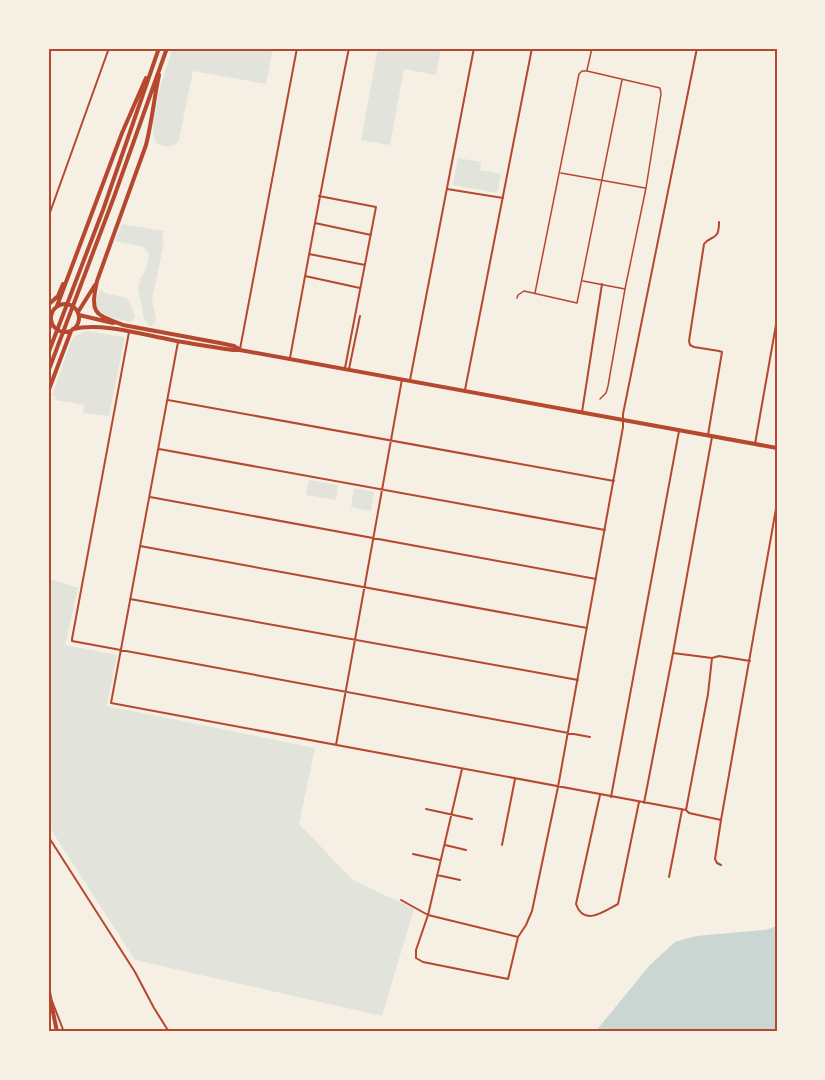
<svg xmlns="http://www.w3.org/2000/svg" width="825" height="1080" font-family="Raleway,sans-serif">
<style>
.green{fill:#e2e4dc}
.water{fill:#c9d6d2}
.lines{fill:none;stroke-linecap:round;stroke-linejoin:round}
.service{stroke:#b5482f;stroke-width:1.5}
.minor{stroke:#b5482f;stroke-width:2}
.primary{stroke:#b5482f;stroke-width:4}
.neatline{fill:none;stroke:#b5482f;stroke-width:2}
</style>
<rect width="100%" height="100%" fill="#f6efe4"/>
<path class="green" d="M173,48H273L266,84L193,71L179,140C174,149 164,147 156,143C146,123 166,69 173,48Z
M378,48H441L436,75L404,69L390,145L361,140Z
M458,158L481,162L480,170L501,174L497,193L453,185Z
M122,224L164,231L162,242L164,243L152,299L156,319L154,324L152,326H149L144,319L138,288L141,277L146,270L149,254L144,247L115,241Z
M100,289L105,293L127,298L135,315V318L130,322C120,319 97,317 96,304C96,299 99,293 100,289Z
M86,331L125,337L109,416L83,413L84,405L55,400L56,397L52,396L71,341L75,336Z
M309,480L338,485L336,500L306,495Z
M354,488L374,492L371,511L351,507Z
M48,578L78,588L65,645L117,655L107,706L315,748L299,824L353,880L414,909L382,1016L135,960L48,825Z"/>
<path class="water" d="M777,926V1032H595L650,965L675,942L696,936L765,930Z"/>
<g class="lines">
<path class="service" d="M587,70L592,48
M561,173L645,188
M583,281L625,289
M535,293L579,74L582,71H587L660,88L661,94L646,188L625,289L608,386L606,393L600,399
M517,298L518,295L524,291L577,303L622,80"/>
<path class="minor" d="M447,189L503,198
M319,196L376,207L345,368
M48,218L109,48
M315,223L371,235
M309,254L365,265
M305,276L360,288
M129,332L72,639V641L590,737
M178,342L111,703L686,810L689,813L721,820
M240,349L297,48
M290,358C309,254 328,151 349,48
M349,369L360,316
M410,380L474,48
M465,390L532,48
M168,400L614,481
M582,412L602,284
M708,435L722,352L719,351L694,347L690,345L689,341L704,244C708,238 714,239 717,234C719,231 719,225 719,222
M755,444L777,319
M159,449L605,530
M150,497L596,579
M140,546L587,628
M130,599L578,680
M673,653L712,658L719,656L750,661
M336,745L402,379
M462,769L428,915L416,950V958L423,962L508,979L518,937L526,925L532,911L558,787L623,427V414L697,48
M600,795L576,904C584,927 604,911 618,904L639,802
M611,797L679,431
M644,803L673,653L712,437
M426,809L472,819
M686,810L708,694L712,658
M48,836L135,972L154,1008L169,1032
M445,845L466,850
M502,845L515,779
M413,854L440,860
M721,865L717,863L715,859L721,820L777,503
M437,875L460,880
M669,877L682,810
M401,900L428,915L518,937
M52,1001L64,1032"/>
<path class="primary" d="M51 318a14 14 0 1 1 28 0a14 14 0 1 1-28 0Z
M48,305L58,296L63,284
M57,306L122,133L146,78
M78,312L95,285
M79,315L113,323
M123,325C94,314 90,314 97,281L146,145C152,122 154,98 159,75
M123,325L220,343L234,346L239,349
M73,329C101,322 144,335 172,340C192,344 212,347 233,350H240L777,448
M48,332L51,323
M48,354L103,210L159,48
M48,372L114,197L167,48
M48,392L71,331
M48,987L57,1032
M48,1027L49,1032"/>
</g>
<rect width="825" height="1080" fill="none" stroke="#f6efe4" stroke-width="99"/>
<rect x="50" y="50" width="726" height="980" class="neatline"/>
</svg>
